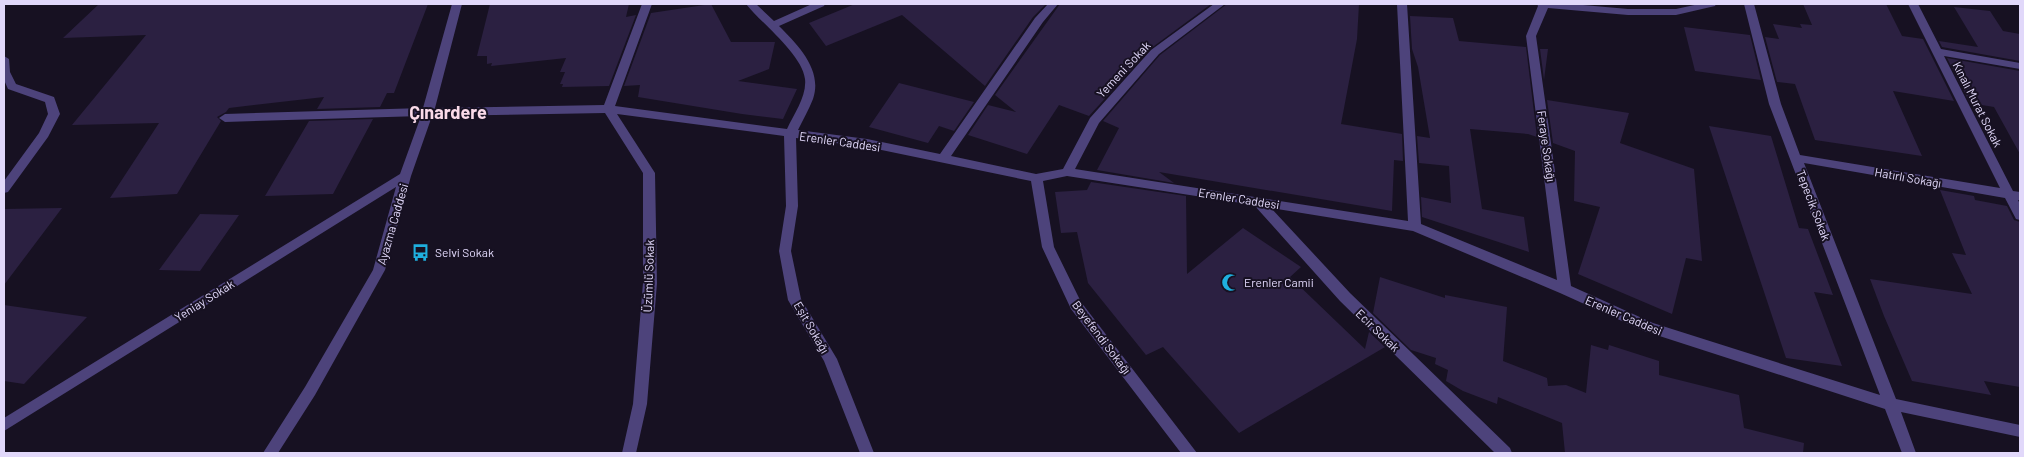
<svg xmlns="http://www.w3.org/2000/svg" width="2024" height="457" font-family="Barlow,sans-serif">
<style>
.building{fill:#2b2041}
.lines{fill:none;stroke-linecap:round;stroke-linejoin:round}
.minor{fill:#4d437b;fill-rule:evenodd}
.labels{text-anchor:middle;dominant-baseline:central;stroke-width:4;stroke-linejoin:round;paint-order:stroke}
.street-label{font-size:12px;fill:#e1d8fa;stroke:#171122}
.poi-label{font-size:12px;fill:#e1d8fa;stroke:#171122;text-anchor:start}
.district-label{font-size:18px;font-weight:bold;fill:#fadae9;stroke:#171122}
</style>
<rect width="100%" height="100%" fill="#171122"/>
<path class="building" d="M99,4H428L394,93H387L380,107L317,109L324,97L229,108L226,112L217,117L221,121L177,194L110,198L159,123L72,125L146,35L63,38Z
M490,4H629L626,17L636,15L609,86L562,87L563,84H560L565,72H560L566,58L491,66L492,63L487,64V56H477Z
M711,4L731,42H775L769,69L738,81L797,89L783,119L742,114L638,97L640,85L624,86L651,13Z
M855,4H1046L1033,17L985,86L902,15L826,46L809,23Z
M1060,4H1211L1150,49L1089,116L1059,105L1027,154L968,135L988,105L1016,112L995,95Z
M1227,4H1359L1357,39L1341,124L1402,134L1403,161L1394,160L1392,211L1159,172L1174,183L1097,170L1119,128L1103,121L1160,55Z
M1803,4H1886L1902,36L1923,39L1954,101L1893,91L1922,156L1815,140L1795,84L1777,82L1765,37L1779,39L1773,24L1802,28L1800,24L1812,25Z
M1954,7L1990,11L2003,31L2020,34V61L1942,47L1939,41L1978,47Z
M1410,16L1453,18L1459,41L1526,47L1537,137L1528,134L1470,129L1482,209L1524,217L1529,252L1422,217L1421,197L1451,203L1449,166L1419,163L1417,136L1430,138L1418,67L1412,49Z
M1684,27L1750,35L1761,80L1695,71Z
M1540,49H1548L1544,80Z
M1947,58L2020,71V154L1994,107L1970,103Z
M899,83L974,102L954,131L939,126L928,143L869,127Z
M1547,100L1629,113L1620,143L1694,169L1702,261L1686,258L1672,314L1578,274L1600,207L1574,201L1575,151L1553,143Z
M373,119L333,194L265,196L309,121Z
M1709,126L1771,136L1799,228L1808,229L1833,295L1814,292L1842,366L1786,358Z
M1091,182L1186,196L1187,274L1243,228L1301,267L1290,277L1365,349L1369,332L1385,347L1239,433L1163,347L1146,355L1088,283L1077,232L1061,233L1055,192L1087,190Z
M1940,190L1974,196L1975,200L2007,206L2014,220L2020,222V387L1984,381L1991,395L1912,381L1884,316L1870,279L1972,294L1952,253L1966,255Z
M62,208L4,285V209Z
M200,214L239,215L200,271L159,270Z
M1380,277L1445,298V295L1507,307L1503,361L1547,378L1548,386L1566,385L1586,393L1591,345L1608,350L1609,345L1659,361V375L1739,395L1744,428L1804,443L1803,453H1565L1562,423L1498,397L1497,404L1463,391L1446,381L1448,370L1435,364L1436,358L1411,350L1373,313Z
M4,305L87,317L24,384L4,381Z"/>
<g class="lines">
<path class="minor" d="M452,4H462L435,108L604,105L642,4H652L615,106L787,129C794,114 807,96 805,79C802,54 761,23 746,4H756L774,21L812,4H825L824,6L779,26C798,45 823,70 813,99C809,109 803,120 798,130L867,139L940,154L1035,18L1048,4H1058L1043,22L951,156L1036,174L1063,169L1090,118L1151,50L1214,4H1225L1159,54L1099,123L1075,169L1408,221L1397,4H1407L1421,224L1557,280L1526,36L1538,6L1537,4H1572L1628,9H1676L1699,4H1716L1715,6L1676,15H1628L1548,8L1536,36L1571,286L1653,323L1880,395L1769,104L1744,4H1754L1781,104L1800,155L2000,188L1908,4H1918L1941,49L2020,63V69L1944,56L2013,191L2020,192V200H2018L2020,204V220L2016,219L2005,198L1804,163L1896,399L2020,425V437L1901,412L1916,453H1902L1885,409L1644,331L1560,293L1413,231L1271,208L1350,293L1510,448L1512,453H1495L1340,301L1254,205L1067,176L1043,181L1054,247L1081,302L1197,453H1181L1071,309L1042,247L1031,181L867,147L796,138L798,206L791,251L801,299L837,359L874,453H860L824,361L788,300L779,251L786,206L784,136L617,114L655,173L657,283L647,404L636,453H622L633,404L643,283V173L605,113L432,116L411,176L385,270L315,395L278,453H263L305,387L373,270L396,187L4,431V418L400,174L421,116L225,122L219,118L225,114L423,108Z
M4,56L9,59L10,72L16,84L54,97L60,114L48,137L8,192L4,193V181L39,133L48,114L45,102L8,89L4,80Z"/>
</g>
<defs>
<symbol id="bus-bare" viewBox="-9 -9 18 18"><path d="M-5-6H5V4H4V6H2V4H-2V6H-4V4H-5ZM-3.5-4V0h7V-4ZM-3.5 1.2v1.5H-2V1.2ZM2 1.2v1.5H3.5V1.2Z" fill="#1fafde" stroke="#171122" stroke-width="2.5" paint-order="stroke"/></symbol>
<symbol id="mosque-bare" viewBox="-9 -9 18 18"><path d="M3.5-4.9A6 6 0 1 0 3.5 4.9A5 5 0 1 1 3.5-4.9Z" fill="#1fafde" stroke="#171122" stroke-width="2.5" paint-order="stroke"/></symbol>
</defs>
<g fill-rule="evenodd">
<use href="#bus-bare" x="408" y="240" width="25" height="25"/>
<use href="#mosque-bare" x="1218" y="270" width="25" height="25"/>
</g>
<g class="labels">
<g class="street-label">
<text transform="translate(1123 69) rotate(-47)">Yemeni Sokak</text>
<text transform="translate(1978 104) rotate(63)">Kınalı Murat Sokak</text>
<text transform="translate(840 141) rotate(8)">Erenler Caddesi</text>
<text transform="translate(1547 146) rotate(82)">Feraye Sokağı</text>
<text transform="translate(1908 177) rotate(10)">Hatırlı Sokağı</text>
<text transform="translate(1239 198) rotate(9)">Erenler Caddesi</text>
<text transform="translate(1814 205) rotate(69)">Tepecik Sokak</text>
<text transform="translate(392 224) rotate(-74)">Ayazma Caddesi</text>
<text transform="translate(648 276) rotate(-88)">Üzümlü Sokak</text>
<text transform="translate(204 300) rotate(-32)">Yeniay Sokak</text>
<text transform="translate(1624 315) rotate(23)">Erenler Caddesi</text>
<text transform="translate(812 327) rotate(60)">Eşit Sokağı</text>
<text transform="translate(1378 330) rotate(44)">Ecir Sokak</text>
<text transform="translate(1102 337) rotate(53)">Beyefendi Sokağı</text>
</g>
<g class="poi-label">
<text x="435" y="252">Selvi Sokak</text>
<text x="1244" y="282">Erenler Camii</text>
</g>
<g class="district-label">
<text x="448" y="112">Çınardere</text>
</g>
</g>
<rect width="2024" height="457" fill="none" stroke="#e1d8fa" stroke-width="10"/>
</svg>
